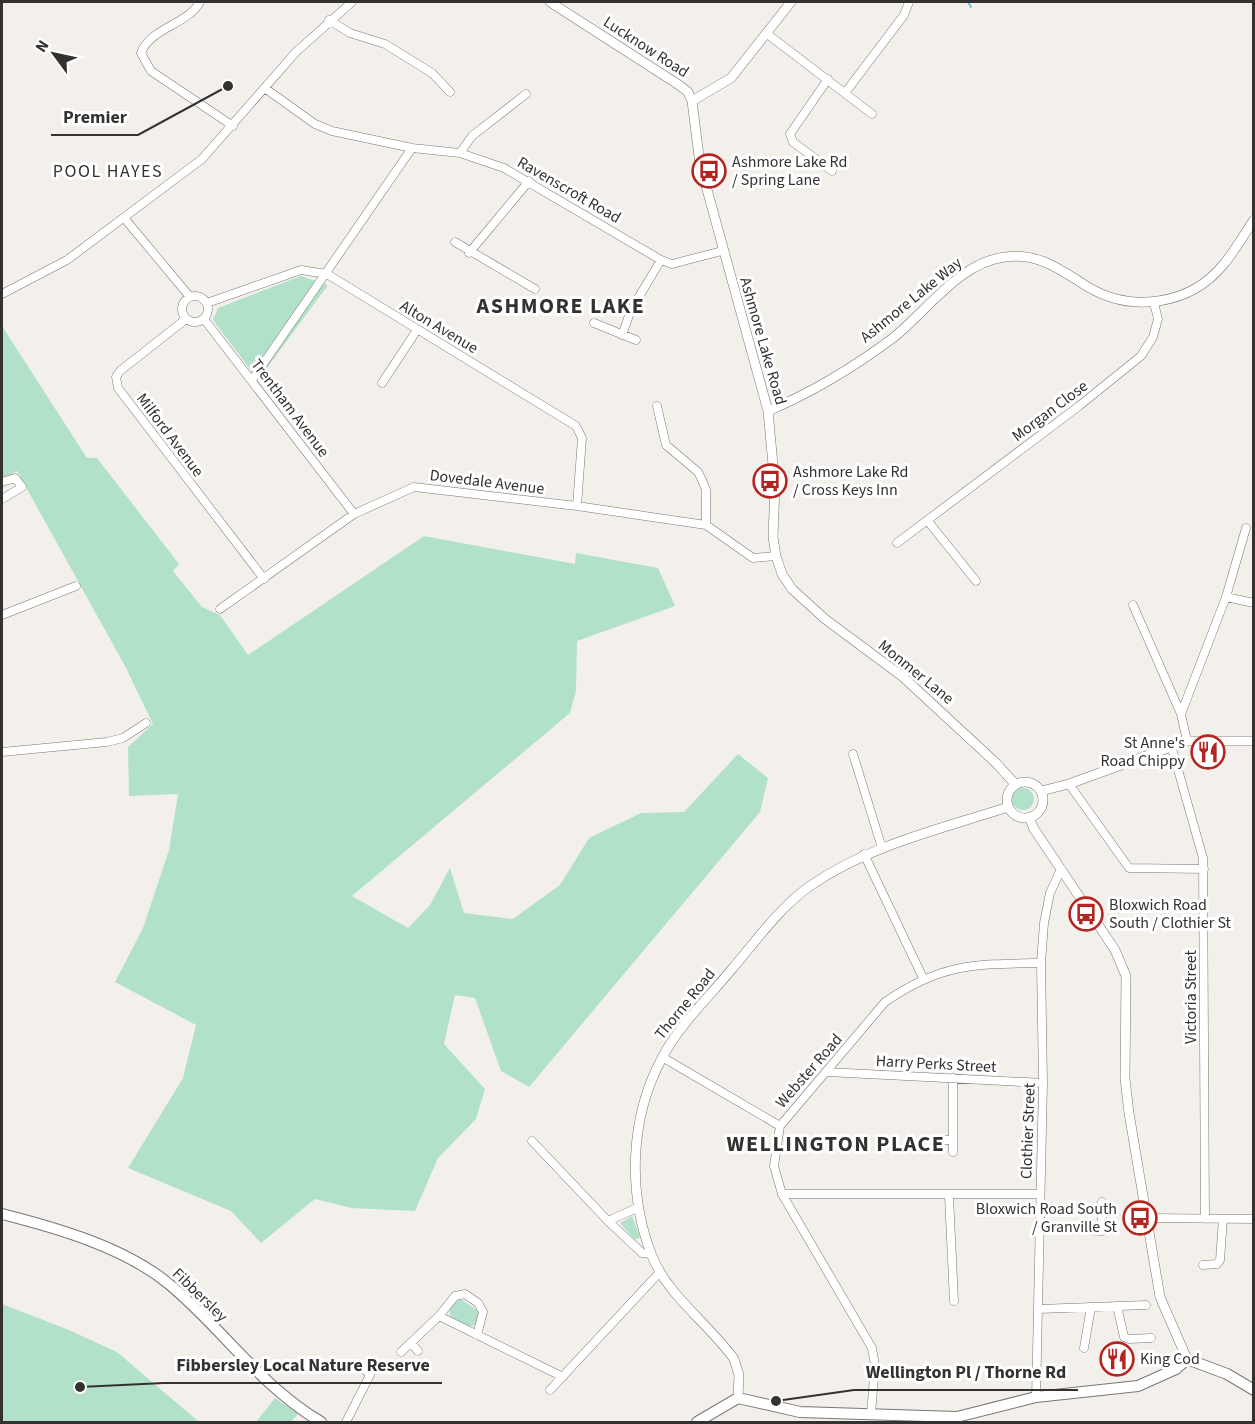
<svg xmlns="http://www.w3.org/2000/svg" width="1255" height="1424" font-family="'Source Sans 3',sans-serif">
<style>
.green{fill:#b2e1ca}
.lines{fill:none;stroke-linecap:round;stroke-linejoin:round}
.stream{stroke:#7ebcdc;stroke-width:2}
.minor-casing{stroke:#797673;stroke-width:9}
.tertiary-casing{stroke:#797673;stroke-width:10}
.secondary-casing{stroke:#797673;stroke-width:12}
.minor{stroke:#fff;stroke-width:8}
.tertiary{stroke:#fff;stroke-width:9}
.secondary{stroke:#fff;stroke-width:10}
.labels{text-anchor:middle;dominant-baseline:central;stroke-width:6;stroke-linejoin:round;paint-order:stroke}
.street-label{font-size:16px;fill:#333231;stroke:#fff}
.poi-label{font-size:16px;fill:#333231;stroke:#fff;text-anchor:start}
.neighbourhood-label{font-size:18px;letter-spacing:1.5px;fill:#333231;stroke:#fff}
.district-label{font-size:22px;font-weight:bold;letter-spacing:1.5px;fill:#333231;stroke:#fff}
.leader{fill:none;stroke:#333231;stroke-width:2}
.callout-dot{fill:#333231;stroke:#fff;stroke-width:2}
.callout-label{font-size:18px;text-anchor:middle;font-weight:bold;fill:#333231;stroke:#fff;stroke-width:6;stroke-linejoin:round;paint-order:stroke}
</style>
<rect width="100%" height="100%" fill="#f3f0ec"/>
<path class="green" d="M301,276L328,285L258,380L213,320L218,308Z
M2,326L87,458H97L179,564L173,571L202,607L220,615L248,655L424,536L575,564L576,553L658,568L675,606L577,641L576,691L570,713L352,896L408,928L430,905L450,868L464,913L513,919L560,885L589,838L641,813L684,812L738,754L768,778L760,812L529,1087L501,1071L475,998L455,995L444,1044L485,1089L476,1119L438,1158L415,1211L351,1208L315,1199L261,1243L231,1211L128,1168L183,1078L196,1025L115,982L143,928L169,850L178,794L129,796L128,747L153,724L125,666L17,471L4,478L2,476Z
M1012 799a11 11 0 1 1 22 0a11 11 0 1 1-22 0Z
M632,1216L640,1237L635,1240L620,1223Z
M461,1299L478,1311V1321L473,1326L463,1325L450,1316C449,1306 452,1303 461,1299Z
M2,1304L69,1330L117,1352L199,1422H2Z
M275,1398L298,1414L291,1422H256Z"/>
<g class="lines">
<path class="stream" d="M968,2L971,7"/>
<defs>
<path id="minor" d="M200,2C187,25 150,28 141,53L151,71L233,126
M329,20L350,33L385,44L432,73L450,92
M766,33L872,114
M828,79L790,134L793,142L832,171
M266,89L315,124L332,131L412,148L460,153L504,168L661,260L672,264L722,251
M845,93L904,15L909,2
M460,153L472,136L526,94
M125,219L190,297
M455,242L535,289
M469,253L529,181
M2,294L67,260L202,159L296,52L352,2
M182 309a13 13 0 1 1 26 0a13 13 0 1 1-26 0Z
M207,303L301,270L327,274L576,426L582,438L577,506
M186,319L120,371L116,377L118,388L264,579
M204,319L354,514
M594,323L636,340
M622,335L631,310L661,260
M252,380L412,148
M382,383L417,330
M657,406L666,445L698,472L702,480L706,490V525
M2,482L15,478L22,487L2,499
M927,520L976,581
M897,543L1079,406L1141,356L1153,337L1158,319L1154,303
M1226,597L1254,603
M1133,605L1181,714L1187,741
M220,609L354,514L414,487L577,506L706,525L753,558L776,556
M2,615L76,586
M1181,714L1226,597L1246,528
M1171,745L1203,858L1205,1219
M2,752L107,742L123,738L146,723
M853,754L882,848
M1069,784L1129,868L1204,869
M864,854L923,978
M662,1057L780,1126
M827,1072L1043,1083
M936,1140H953V1078
M953,1140V1152
M532,1141L608,1221L642,1253L651,1254
M782,1194H1039
M949,1196L954,1301
M1148,1218L1254,1219
M608,1221L639,1207
M1039,1228L1102,1231V1202
M1203,1265L1217,1264L1220,1260L1223,1219
M1117,1306L1124,1337L1129,1339L1151,1338
M1039,1309L1146,1305
M439,1316L455,1296L465,1294L478,1303L483,1312L477,1335
M411,1343L418,1351
M1084,1348L1091,1307
M401,1352L439,1316L563,1377
M550,1390L660,1272
M1036,1397L1043,1083L1041,963L1044,923L1050,893L1061,869
M871,1414L875,1365L872,1348L782,1194L774,1166L780,1126L885,1002C941,963 975,964 1041,963
M346,1422L370,1375L360,1365"/>
<path id="tertiary" d="M550,2L679,85L688,92L692,101L700,164L768,411L775,486L773,537L776,556L782,574L792,589L825,619L903,677L996,763L1015,784
M692,101L731,78L791,2
M768,411C813,392 854,367 893,338C927,311 960,262 1005,257C1039,252 1062,271 1088,287C1132,313 1190,305 1223,265C1235,251 1244,234 1254,220
M1007 800a18 18 0 1 1 36 0a18 18 0 1 1-36 0Z
M1041,791L1069,784L1187,741H1254
M1029,817L1034,829L1115,950L1126,976L1125,1079L1129,1113L1160,1297L1187,1359
M738,1398L739,1375L734,1359C709,1324 668,1296 652,1256C627,1193 630,1117 662,1058C679,1025 709,997 732,969C756,941 780,907 810,886C869,845 941,829 1008,807"/>
<path id="secondary" d="M2,1214C57,1228 124,1247 169,1284C223,1329 259,1385 321,1422
M697,1422L738,1398L800,1412L957,1417L1036,1397L1138,1386L1176,1369L1187,1359L1227,1374L1254,1390"/>
</defs>
<use href="#minor" class="minor-casing"/>
<use href="#tertiary" class="tertiary-casing"/>
<use href="#secondary" class="secondary-casing"/>
<use href="#minor" class="minor"/>
<use href="#tertiary" class="tertiary"/>
<use href="#secondary" class="secondary"/>
</g>
<defs>
<symbol id="bus-ring" viewBox="-11 -11 22 22"><circle r="9.5" fill="#fff" stroke="#b42520" stroke-width="1.5"/><path d="M-5-6H5V4H4V6H2V4H-2V6H-4V4H-5ZM-3.5-4V0h7V-4ZM-3.5 1.2v1.5H-2V1.2ZM2 1.2v1.5H3.5V1.2Z" fill="#b42520"/></symbol>
<symbol id="restaurant-ring" viewBox="-11 -11 22 22"><circle r="9.5" fill="#fff" stroke="#b42520" stroke-width="1.5"/><path d="M-5-6h1v4h1v-4h1v4h1v-4h1v5L-1.5 .5V6h-2V.5L-5-1ZM5-6V6H3V1.5H1.5Q1.5-4 5-6Z" fill="#b42520"/></symbol>
</defs>
<g fill-rule="evenodd">
<use href="#bus-ring" x="690" y="152" width="38" height="38"/>
<use href="#bus-ring" x="751" y="462" width="38" height="38"/>
<use href="#restaurant-ring" x="1189" y="733" width="38" height="38"/>
<use href="#bus-ring" x="1067" y="895" width="38" height="38"/>
<use href="#bus-ring" x="1121" y="1199" width="38" height="38"/>
<use href="#restaurant-ring" x="1098" y="1340" width="38" height="38"/>
</g>
<g class="labels">
<g class="street-label">
<text transform="translate(646 47) rotate(33)">Lucknow Road</text>
<text transform="translate(569 190) rotate(30)">Ravenscroft Road</text>
<text transform="translate(911 300) rotate(-39)">Ashmore Lake Way</text>
<text transform="translate(439 327) rotate(31)">Alton Avenue</text>
<text transform="translate(763 341) rotate(74)">Ashmore Lake Road</text>
<text transform="translate(290 408) rotate(53)">Trentham Avenue</text>
<text transform="translate(1050 411) rotate(-37)">Morgan Close</text>
<text transform="translate(170 435) rotate(53)">Milford Avenue</text>
<text transform="translate(487 482) rotate(7)">Dovedale Avenue</text>
<text transform="translate(916 672) rotate(39)">Monmer Lane</text>
<text transform="translate(1191 997) rotate(-90)">Victoria Street</text>
<text transform="translate(685 1004) rotate(-51)">Thorne Road</text>
<text transform="translate(936 1064) rotate(3)">Harry Perks Street</text>
<text transform="translate(809 1071) rotate(-49)">Webster Road</text>
<text transform="translate(1028 1131) rotate(-88)">Clothier Street</text>
<text transform="translate(200 1295) rotate(44)">Fibbersley</text>
</g>
<g class="poi-label">
<text x="732" y="162">Ashmore Lake Rd<tspan x="732" dy="18">/ Spring Lane</tspan></text>
<text x="793" y="472">Ashmore Lake Rd<tspan x="793" dy="18">/ Cross Keys Inn</tspan></text>
<text x="1185" y="743" text-anchor="end">St Anne's<tspan x="1185" dy="18">Road Chippy</tspan></text>
<text x="1109" y="905">Bloxwich Road<tspan x="1109" dy="18">South / Clothier St</tspan></text>
<text x="1117" y="1209" text-anchor="end">Bloxwich Road South<tspan x="1117" dy="18">/ Granville St</tspan></text>
<text x="1140" y="1359">King Cod</text>
</g>
<g class="neighbourhood-label">
<text x="108" y="171">POOL HAYES</text>
</g>
<g class="district-label">
<text x="561" y="306">ASHMORE LAKE</text>
<text x="836" y="1144">WELLINGTON PLACE</text>
</g>
</g>
<path class="leader" d="M228 86L138 135H51M80 1387L164 1383H442M776 1401L854 1390H1078"/>
<g class="callout-dot">
<circle cx="228" cy="86" r="6"/>
<circle cx="80" cy="1387" r="6"/>
<circle cx="776" cy="1401" r="6"/>
</g>
<g class="callout-label">
<text x="95" y="123">Premier</text>
<text x="303" y="1371">Fibbersley Local Nature Reserve</text>
<text x="966" y="1378">Wellington Pl / Thorne Rd</text>
</g>
<rect width="1255" height="1424" fill="none" stroke="#333231" stroke-width="6"/>
<g transform="translate(54 54) rotate(303)" stroke="#ffffff" stroke-width="4.5" paint-order="stroke">
<path d="M0-4.5L10 22L0 15L-10 22Z" fill="#333231"/>
<text y="-9" font-size="16" font-weight="bold" text-anchor="middle" fill="#333231">N</text>
</g>
</svg>
